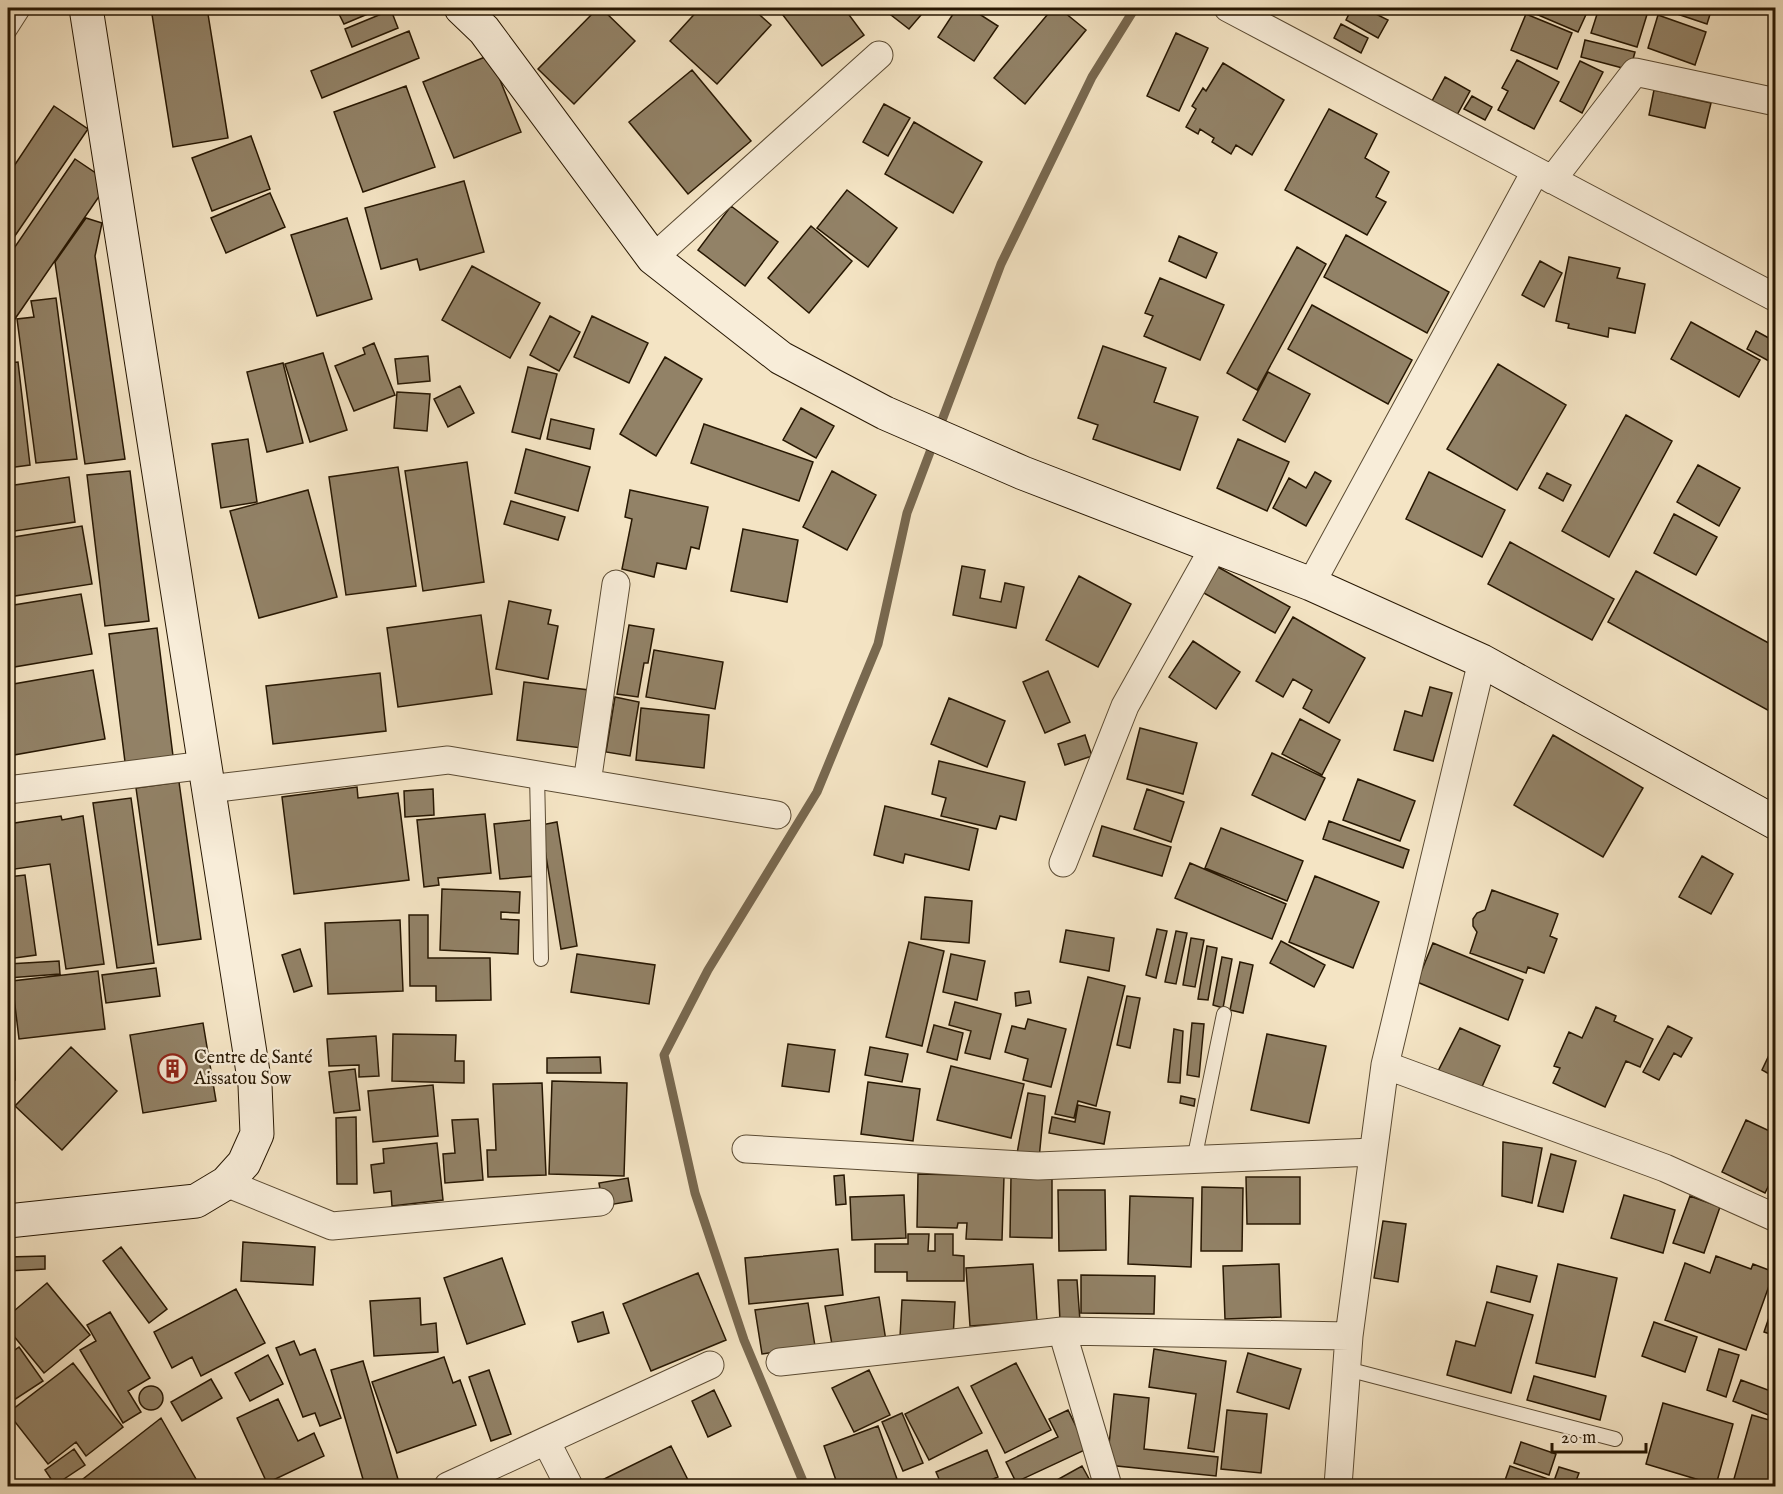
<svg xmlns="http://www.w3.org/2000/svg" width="1783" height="1494" font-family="'IM FELL English',serif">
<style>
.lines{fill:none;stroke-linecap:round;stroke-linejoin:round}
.stream{stroke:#78684f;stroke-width:9}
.building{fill:#928267;stroke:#271702;stroke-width:1.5}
.lane-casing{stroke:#5a4a32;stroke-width:16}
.street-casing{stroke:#5a4a32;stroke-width:29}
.secondary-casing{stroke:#271702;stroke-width:35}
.lane{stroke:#f8edd9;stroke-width:14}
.street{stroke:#f8edd9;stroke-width:27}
.secondary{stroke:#f8edd9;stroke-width:33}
.labels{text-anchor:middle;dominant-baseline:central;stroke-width:4.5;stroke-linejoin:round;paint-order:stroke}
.poi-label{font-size:18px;fill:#271702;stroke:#f8edd9;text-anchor:start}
</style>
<rect width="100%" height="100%" fill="#f4e4c4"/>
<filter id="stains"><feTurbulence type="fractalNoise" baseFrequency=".00333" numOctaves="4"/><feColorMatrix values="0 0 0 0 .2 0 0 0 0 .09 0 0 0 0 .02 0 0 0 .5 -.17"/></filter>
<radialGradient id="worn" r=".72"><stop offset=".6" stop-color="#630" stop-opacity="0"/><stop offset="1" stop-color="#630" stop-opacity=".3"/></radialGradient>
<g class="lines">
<path class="stream" d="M805,1486L744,1340L695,1193L664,1055L708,970L817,792L878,644L907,513L1001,264L1092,77L1135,8"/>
</g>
<path class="building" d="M151,8H207L228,138L173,147Z
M336,8H382L344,24Z
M598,8H601L635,41L574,104L538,69Z
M700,8H752L771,25L717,84L670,41Z
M782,8H844L864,35L822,66L779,10Z
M882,8H927L909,29Z
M957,8H970L998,26L974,61L938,37Z
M1053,8H1059L1086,30L1025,104L994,78Z
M1352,8H1364L1388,20L1378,38L1346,20Z
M1522,8H1589L1578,32Z
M1599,8H1649L1637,47L1591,33Z
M1662,8H1712L1707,24L1662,9Z
M391,10L398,28L352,47L345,29Z
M1526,14L1572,33L1557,69L1511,50Z
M1658,15L1706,32L1695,65L1648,48Z
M1341,24L1368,38L1361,53L1334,38Z
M409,31L419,58L322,98L311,71Z
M1176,33L1208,48L1179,111L1147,96Z
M1585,40L1635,52L1630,70L1581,57Z
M490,55L521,132L454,158L423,82Z
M1517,60L1559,82L1534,129L1498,110L1508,91L1502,88Z
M1580,61L1603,72L1582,113L1560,101Z
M1223,63L1284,100L1252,155L1236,145L1231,154L1212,142L1214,138L1200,129L1198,134L1186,127L1196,109L1192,106L1203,88L1206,91Z
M692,70L751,141L688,194L629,122Z
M1445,77L1470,91L1457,115L1432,101Z
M406,86L435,167L363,192L334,112Z
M1654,90L1711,103L1705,128L1649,115Z
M1472,96L1492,107L1485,120L1464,109Z
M884,104L910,118L888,156L863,142Z
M54,106L88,129L8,246V175Z
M1329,109L1377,134L1365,158L1389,172L1376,197L1386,202L1367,235L1285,190Z
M914,122L982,162L953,213L885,174Z
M251,136L270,189L212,211L192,158Z
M75,159L109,182L8,329V257Z
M464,181L484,252L420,270L417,259L381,269L365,208Z
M847,190L897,228L868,267L817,228Z
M270,193L285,227L226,253L211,218Z
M731,206L778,242L745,286L698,250Z
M86,218L102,223L95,256L125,459L85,464L55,262Z
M347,218L372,299L317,316L291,235Z
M811,226L852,261L809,313L768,278Z
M1346,235L1449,292L1427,333L1324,277Z
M1179,236L1217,253L1206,278L1169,261Z
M1297,247L1326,264L1257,390L1227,373Z
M1569,257L1620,268L1617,278L1645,284L1635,333L1609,328L1608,337L1568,328L1569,324L1556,321Z
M1540,261L1562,273L1544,307L1522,295Z
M472,266L540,303L510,358L442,320Z
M1160,278L1224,305L1200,360L1144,336L1153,316L1145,313Z
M56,298L77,459L36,463L17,319L34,317L31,301Z
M1312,305L1412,360L1388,404L1288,349Z
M550,316L580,332L559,371L530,355Z
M592,316L648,343L629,383L574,357Z
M1691,322L1760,360L1739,397L1671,359Z
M1756,331L1776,342V365L1747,349Z
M374,343L395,395L354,411L335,366L365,354L363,348Z
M1103,346L1166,368L1154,402L1198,417L1180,470L1093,439L1098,425L1078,418Z
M323,353L347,430L310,442L285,364Z
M428,356L430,381L398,384L395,359Z
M665,357L702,379L656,456L620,434Z
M18,362L30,465L8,468V363Z
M283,363L303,443L267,452L247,372Z
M1498,364L1566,405L1517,490L1447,449Z
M528,367L557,374L540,439L512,432Z
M1268,372L1310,394L1285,442L1243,420Z
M460,386L474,413L448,427L434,399Z
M397,392L430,394L427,431L394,428Z
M801,408L834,426L816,458L783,440Z
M1626,415L1672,441L1609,557L1562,531Z
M551,419L594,429L590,449L547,439Z
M704,424L813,462L799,501L691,463Z
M248,439L257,502L221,508L212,444Z
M1238,439L1289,462L1267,511L1217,488Z
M526,449L590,467L578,511L515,493Z
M467,462L484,582L423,591L405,471Z
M1698,465L1740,488L1719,526L1677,502Z
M398,467L416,586L346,595L329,477Z
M130,471L149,621L105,626L87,475Z
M832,471L876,495L847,550L803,527Z
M1315,472L1331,481L1306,526L1273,508L1289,478L1306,488Z
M1429,472L1505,510L1482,557L1406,519Z
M1547,473L1571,485L1563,501L1539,488Z
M69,477L75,522L8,532V486Z
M308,490L337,597L259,618L230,511Z
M630,490L708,507L699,549L691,547L686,569L657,563L654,577L622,569L632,519L625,517Z
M511,501L565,517L558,540L504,524Z
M1674,514L1717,537L1696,575L1654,553Z
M82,526L92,584L8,597V538Z
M743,529L798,540L787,602L731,591Z
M1510,542L1614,599L1592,640L1488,584Z
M962,566L985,570L980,598L1001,602L1005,583L1024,587L1016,628L953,615Z
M1216,566L1290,607L1275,633L1202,592Z
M1636,571L1776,647V707L1773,713L1608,622Z
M1079,576L1131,604L1098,667L1046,640Z
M81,594L92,654L8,668V606Z
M509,601L551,610L548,624L558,626L548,679L496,669Z
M481,615L492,694L398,707L387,628Z
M1293,617L1365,658L1329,723L1303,708L1312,690L1293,679L1283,697L1256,681Z
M629,625L654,629L648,663H644L638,697L617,694Z
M157,628L173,756L125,762L109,634Z
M1193,641L1240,672L1216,709L1169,677Z
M654,650L723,662L715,709L646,697Z
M93,670L105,739L8,756V685Z
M1048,671L1070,722L1045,733L1023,682Z
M380,673L386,731L273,744L266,686Z
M524,682L589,690L582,748L517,740Z
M1430,687L1452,693L1433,761L1394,750L1405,711L1422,716Z
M615,697L639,702L630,756L606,752Z
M949,698L1005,721L987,767L931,744Z
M641,708L709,715L704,768L636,760Z
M1300,719L1340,740L1322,775L1282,754Z
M1140,728L1197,743L1183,794L1127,779Z
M1085,735L1092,756L1065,765L1058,744Z
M1553,735L1643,788L1603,857L1514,805Z
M1272,753L1325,778L1305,820L1252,795Z
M939,761L1025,782L1016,820L1000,816L996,829L941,816L946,798L932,794Z
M1358,779L1415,801L1400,841L1343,820Z
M179,782L201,939L158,945L136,788Z
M357,787L358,798L398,793L409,880L294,894L282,797Z
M433,789L434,815L405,817L404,791Z
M1147,789L1184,802L1171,842L1134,829Z
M131,798L154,963L117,968L93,803Z
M885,806L978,829L969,870L905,854L903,863L874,855Z
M485,814L491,873L438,878L439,885L424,887L417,820Z
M61,816L62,820L83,816L104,964L66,969L50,864L8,870V824Z
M532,820L536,876L500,879L494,824Z
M1329,821L1409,850L1403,868L1323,839Z
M557,822L577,946L561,949L541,825Z
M1102,826L1171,847L1162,876L1093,856Z
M1221,828L1303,861L1287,901L1205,868Z
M1702,856L1733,874L1711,914L1679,897Z
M1190,863L1286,904L1272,939L1175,898Z
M25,875L36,955L8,959V877Z
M1315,876L1379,902L1353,968L1289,942Z
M442,889L520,892L519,913L501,912V919L519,920L518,954L440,950Z
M1492,890L1558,914L1550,936L1557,939L1544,973L1528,967L1526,973L1470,953L1477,932L1473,926V919L1477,913L1485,910Z
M925,897L972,901L969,943L921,939Z
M409,915H428V958H490L491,1000L436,1001V986H410Z
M400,920L403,991L328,994L325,923Z
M1157,929L1167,931L1156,978L1146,975Z
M1066,930L1114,938L1109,971L1060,962Z
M1176,931L1187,933L1176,984L1165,982Z
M1191,938L1204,940L1195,987L1183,985Z
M1281,941L1325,965L1314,987L1270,963Z
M909,942L944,951L922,1046L886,1037Z
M1433,943L1523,980L1508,1020L1417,982Z
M1207,946L1217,948L1208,1000L1198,999Z
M300,949L312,986L294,992L282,955Z
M577,954L655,965L649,1004L571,992Z
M951,954L985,961L977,1000L943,992Z
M1222,957L1232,959L1223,1008L1213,1005Z
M59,961L60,974L8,978V964Z
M1240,962L1253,965L1243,1013L1230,1010Z
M156,968L160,996L106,1003L102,975Z
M98,971L105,1029L19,1039L12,981Z
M1088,977L1125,986L1096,1106L1078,1101L1074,1118L1055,1114Z
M1029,991L1031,1003L1016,1006L1015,993Z
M1127,996L1140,998L1130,1048L1117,1045Z
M955,1002L1001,1014L990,1059L965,1053L971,1031L949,1025Z
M1596,1007L1616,1016L1614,1021L1653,1039L1640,1067L1626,1061L1605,1107L1553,1083L1560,1068L1554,1066L1569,1032L1582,1038Z
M1028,1019L1066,1029L1051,1087L1023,1080L1028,1059L1005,1052L1012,1026L1025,1029Z
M203,1023L216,1101L143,1113L130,1035Z
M1192,1023L1204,1024L1199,1077L1187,1075Z
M934,1025L963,1033L957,1060L927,1052Z
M1668,1026L1692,1038L1681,1057L1674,1053L1659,1080L1643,1072Z
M1460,1028L1500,1046L1477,1098L1434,1079Z
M1174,1029L1183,1031L1180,1083L1168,1082Z
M8,1031H14L15,1080H8Z
M393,1034L456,1035L455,1061H464V1083L392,1081Z
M1267,1034L1326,1046L1309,1123L1251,1110Z
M376,1036L379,1076L359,1077V1065L329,1066L327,1039Z
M788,1044L835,1050L829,1092L782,1086Z
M71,1047L117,1091L62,1150L15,1106Z
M870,1047L908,1054L902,1082L865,1075Z
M1771,1051L1776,1053V1078L1762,1070Z
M600,1057L601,1073H547V1058Z
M951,1066L1024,1084L1011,1138L937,1120Z
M355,1069L360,1110L334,1113L329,1072Z
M552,1081L627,1083L624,1176L549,1174Z
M868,1082L920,1089L913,1141L861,1134Z
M542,1083L546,1175L488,1177L487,1150H496L493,1084Z
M433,1085L438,1136L373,1142L368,1091Z
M1028,1093L1045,1096L1039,1159H1016Z
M1181,1096L1195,1099L1194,1106L1180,1103Z
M1078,1105L1110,1112L1104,1144L1049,1133L1052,1117L1075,1122Z
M356,1117L357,1184H337L336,1118Z
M478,1119L483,1180L445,1183L443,1154L455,1153L452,1120Z
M1746,1120L1776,1134V1171L1765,1193L1722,1172Z
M1503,1142L1542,1148L1532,1203L1502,1196Z
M437,1143L443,1200L392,1206L391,1191L374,1193L371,1165L384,1163L383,1149Z
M1551,1154L1576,1161L1563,1212L1538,1206Z
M918,1174L1004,1176L1002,1240L966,1239L967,1223H958L957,1228L917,1227Z
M844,1175L846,1204L836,1205L834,1176Z
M1011,1176H1052V1238L1010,1237Z
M1246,1177H1300V1224H1247Z
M628,1178L632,1201L603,1206L599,1183Z
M1202,1187L1243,1188L1242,1251H1201Z
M1058,1190H1105L1106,1250L1059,1251Z
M904,1195L906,1238L852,1240L850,1197Z
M1624,1195L1675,1210L1663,1253L1611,1238Z
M1130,1196L1193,1198L1191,1267L1128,1264Z
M1690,1196L1720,1207L1704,1253L1673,1243Z
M1383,1221L1406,1224L1398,1282L1374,1278Z
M908,1234H929L928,1251H935V1234H953V1255L964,1256V1281H907V1272H875V1244H908Z
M243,1242L315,1247L313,1285L241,1281Z
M121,1247L167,1309L149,1323L103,1261Z
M838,1249L843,1295L749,1304L745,1258Z
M45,1256V1269L8,1271V1257Z
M1716,1256L1751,1269L1753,1264L1774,1272L1746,1350L1665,1320L1685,1263L1710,1273Z
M502,1258L525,1324L467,1344L444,1278Z
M1033,1264L1037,1321L970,1326L966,1268Z
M1279,1264L1281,1317L1225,1319L1223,1266Z
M1558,1264L1617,1278L1595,1377L1536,1363Z
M1497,1266L1537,1276L1530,1302L1491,1292Z
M698,1273L726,1340L651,1371L623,1304Z
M1081,1275L1155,1276L1154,1314L1081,1313Z
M1058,1280H1077L1080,1321H1060Z
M47,1283L90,1335L44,1373L8,1329V1316Z
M236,1289L265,1343L201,1376L192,1357L172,1368L154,1332Z
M879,1297L886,1341L833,1350L825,1306Z
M1776,1297V1336L1764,1332Z
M420,1298L421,1325L436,1323L438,1352L374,1356L370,1301Z
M902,1300L955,1302L953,1339L900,1337Z
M1487,1302L1533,1315L1511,1393L1447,1375L1456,1341L1475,1346Z
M808,1303L815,1346L762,1354L755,1310Z
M110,1312L150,1378L128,1391L141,1412L123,1423L80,1350L96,1341L87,1325Z
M603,1312L609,1333L578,1342L572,1322Z
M1654,1322L1697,1337L1685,1372L1642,1356Z
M294,1341L300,1355L315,1349L341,1418L320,1426L315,1413L303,1417L276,1348Z
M19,1347L43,1381L11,1402L8,1397V1355Z
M1154,1349L1226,1361L1214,1452L1188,1448L1196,1394L1149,1387Z
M1719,1349L1739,1355L1726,1397L1707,1390Z
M1248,1353L1301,1369L1289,1409L1237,1392Z
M268,1355L283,1384L250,1401L235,1373Z
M444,1357L453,1383L460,1380L476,1425L397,1453L372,1382Z
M363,1361L400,1486H365L331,1370Z
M73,1363L123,1427L86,1456L76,1442L48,1464L8,1413Z
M1016,1363L1051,1430L1005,1453L971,1386Z
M489,1370L511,1434L491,1441L469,1377Z
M869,1370L890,1415L854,1432L832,1388Z
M1534,1376L1606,1396L1600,1420L1527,1400Z
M211,1379L222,1398L182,1421L171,1402Z
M1741,1380L1776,1393V1418L1733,1401Z
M139 1398a12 12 0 1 1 24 0a12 12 0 1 1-24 0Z
M958,1387L982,1433L929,1460L905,1414Z
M714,1390L731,1426L708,1437L692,1401Z
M1114,1394L1149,1398L1144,1449L1218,1457L1216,1476L1107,1465Z
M278,1399L298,1441L314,1433L324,1456L267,1483L237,1418Z
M1663,1403L1733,1424L1716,1485L1646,1464Z
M1068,1410L1087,1449L1016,1482L1006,1462L1058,1437L1049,1419Z
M1227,1410L1267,1414L1261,1473L1221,1469Z
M902,1413L923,1463L903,1471L882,1422Z
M1752,1415L1776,1422V1486H1732Z
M161,1418L200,1486H74Z
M878,1426L897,1479L877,1486H838L824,1446Z
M1521,1442L1556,1454L1549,1475L1514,1463Z
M671,1446L691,1486H601L598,1482Z
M74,1449L85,1465L55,1485L45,1470Z
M987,1450L998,1477L976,1486H942L936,1472Z
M1082,1466L1093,1486H1046Z
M1510,1466L1554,1481L1559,1467L1579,1473L1574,1486H1503Z"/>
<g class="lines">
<defs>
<path id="lane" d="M8,33L24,8
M537,775L541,959
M1194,1160L1224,1014
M1347,1369L1615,1439"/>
<path id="street" d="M1228,8L1776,298
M1552,180L1635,72L1776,102
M653,258L879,55
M1311,584L1535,172
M587,783L616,584
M209,789L448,760L777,815
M8,790L205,765
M1063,863L1125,706L1214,547
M1385,1065L1665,1168L1776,1218
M746,1149L1038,1166L1373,1152
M226,1183L332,1226L600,1202
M1062,1331L1108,1486
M780,1362L1062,1331L1349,1336
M546,1441L569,1486
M448,1486L710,1365
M1338,1486L1349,1336L1385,1065L1482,661"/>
<path id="secondary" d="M461,8L484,30L653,258L781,358L885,413L1023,473L1311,584L1482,661L1776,823
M8,1221L196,1201L226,1183L244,1163L257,1134L255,1085L86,8"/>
</defs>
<use href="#lane" class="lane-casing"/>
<use href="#street" class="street-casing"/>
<use href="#secondary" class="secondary-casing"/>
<use href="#lane" class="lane"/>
<use href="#street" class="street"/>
<use href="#secondary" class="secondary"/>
</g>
<defs>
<symbol id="building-ring" viewBox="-11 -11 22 22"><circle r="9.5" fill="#f8edd9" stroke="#8f2418" stroke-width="1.5"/><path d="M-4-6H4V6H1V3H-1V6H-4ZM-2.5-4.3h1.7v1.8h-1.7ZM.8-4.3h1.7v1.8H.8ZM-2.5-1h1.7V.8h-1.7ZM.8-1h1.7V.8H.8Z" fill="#8f2418"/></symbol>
</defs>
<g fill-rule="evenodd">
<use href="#building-ring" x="156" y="1052" width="33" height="33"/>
</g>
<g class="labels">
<g class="poi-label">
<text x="194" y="1058">Centre de Santé<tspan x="194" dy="21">Aissatou Sow</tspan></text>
</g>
</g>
<rect width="1783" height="1494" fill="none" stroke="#f4e4c4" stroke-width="30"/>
<rect x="9" y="9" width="1765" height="1476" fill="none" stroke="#271702" stroke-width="3"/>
<rect x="15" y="15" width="1753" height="1464" fill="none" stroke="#271702" stroke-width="1.5"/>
<path d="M1552 1443v9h94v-9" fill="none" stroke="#271702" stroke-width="3"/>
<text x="1561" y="1443" font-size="18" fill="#271702" stroke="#f8edd9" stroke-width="4.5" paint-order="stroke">20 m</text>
<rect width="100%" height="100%" filter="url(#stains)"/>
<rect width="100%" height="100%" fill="url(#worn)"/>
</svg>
